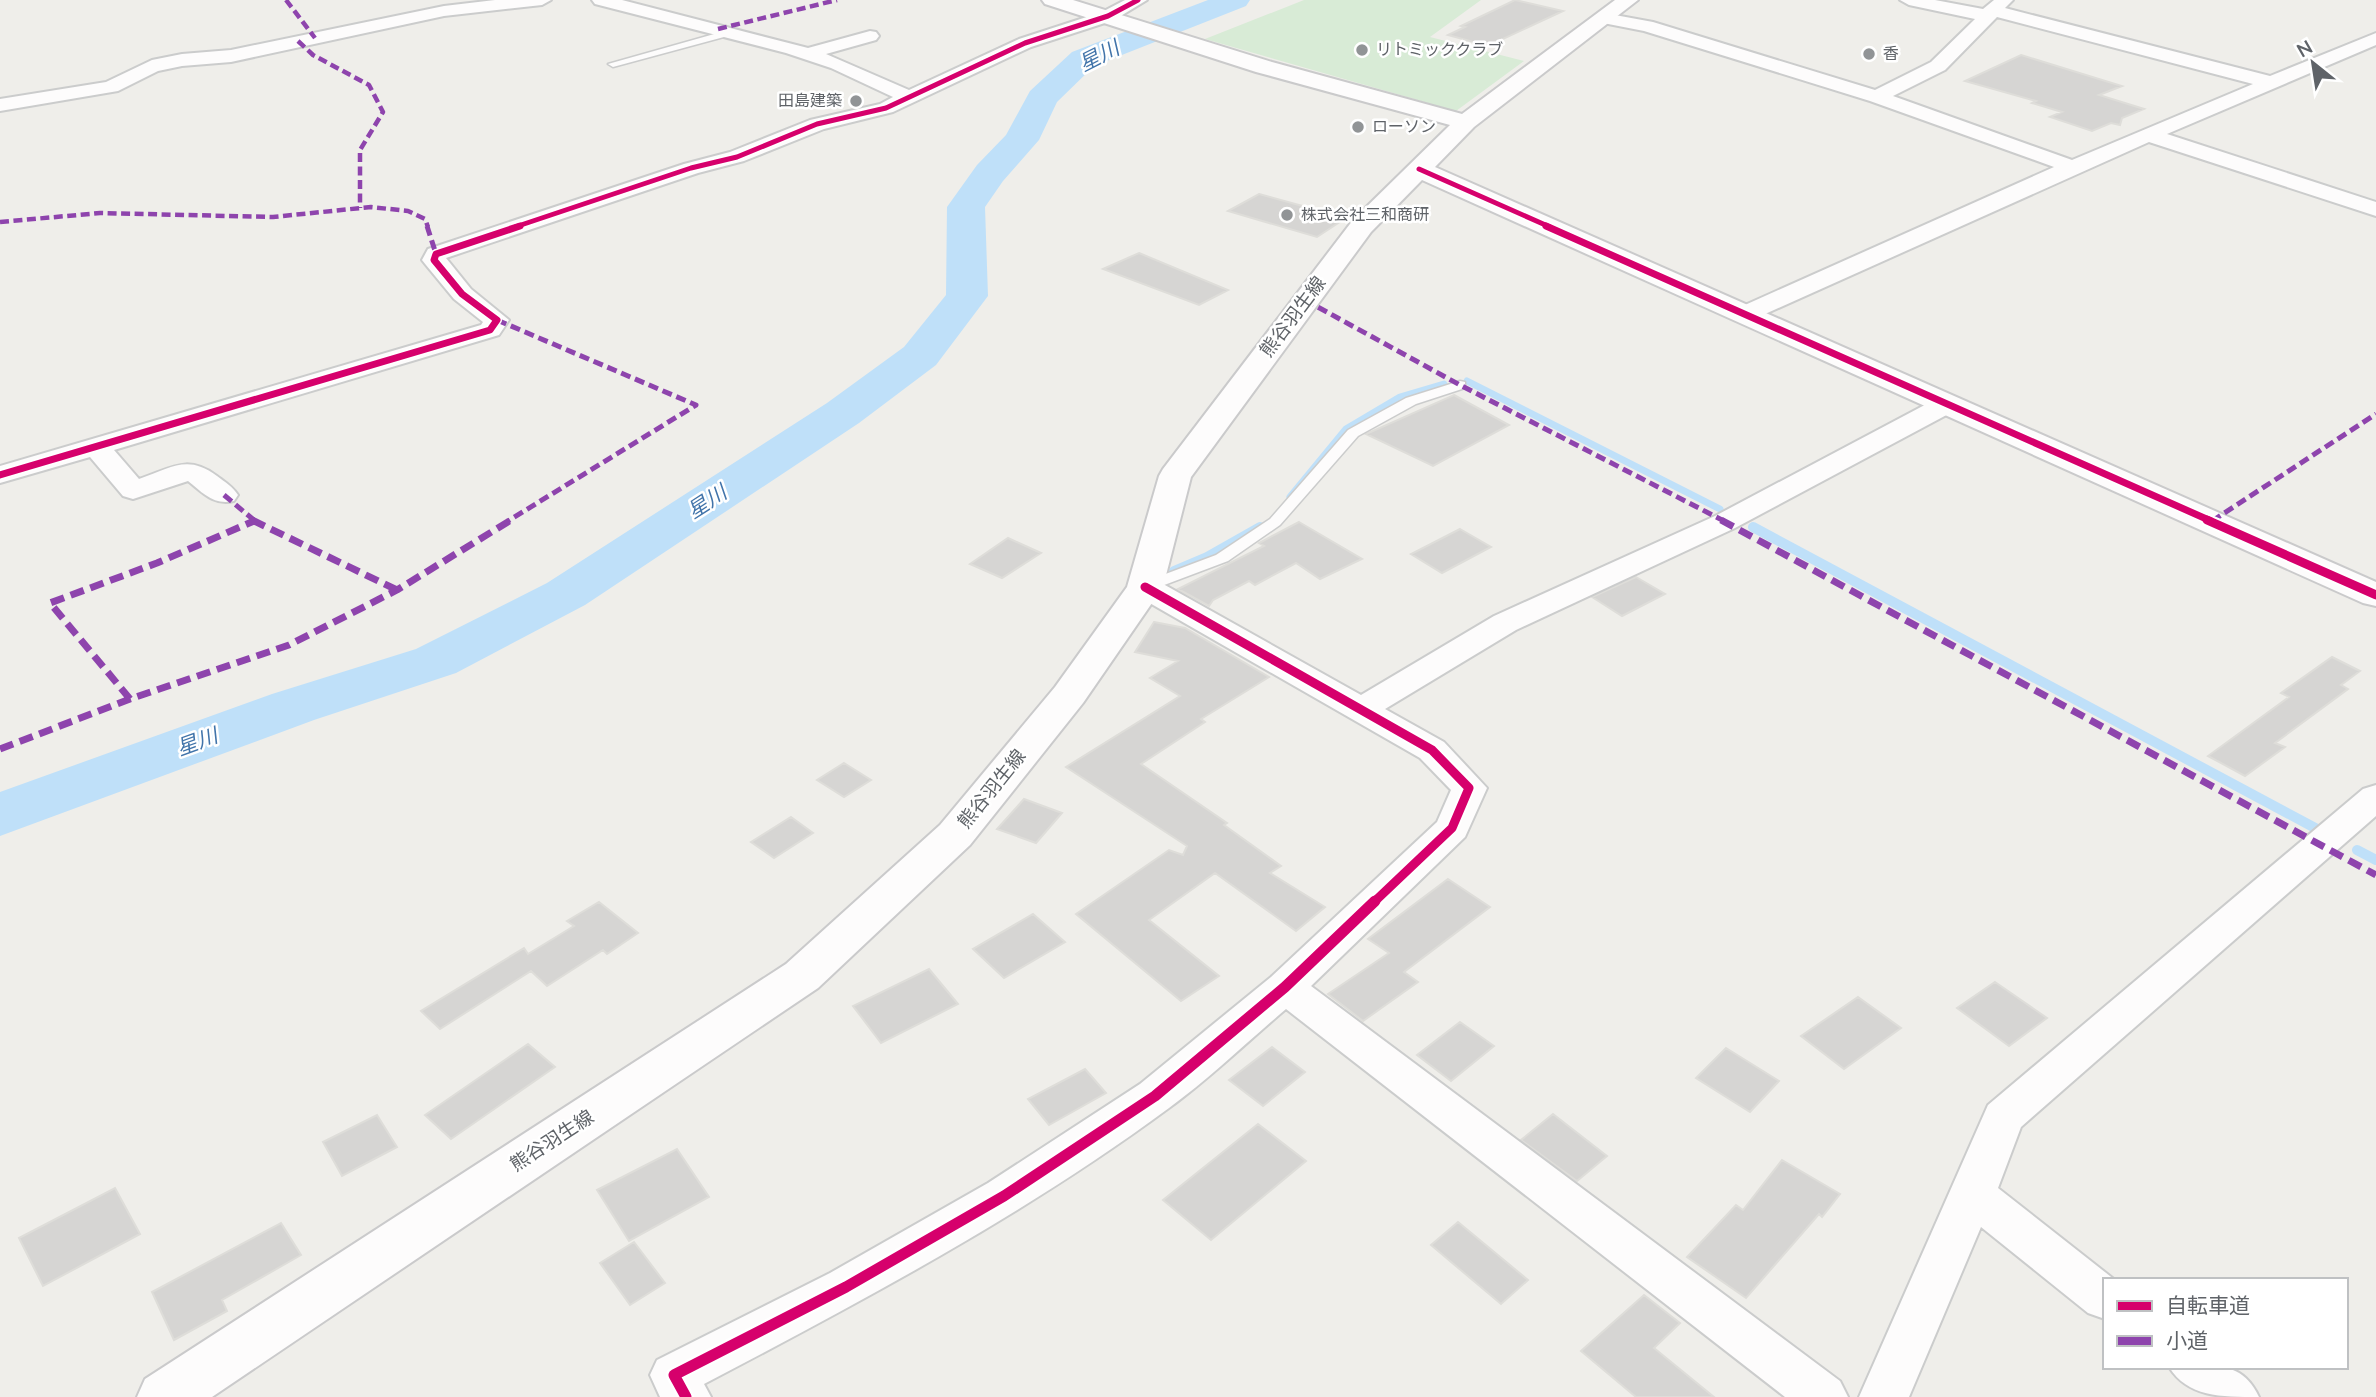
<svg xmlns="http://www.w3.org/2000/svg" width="2376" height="1397" font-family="'Nunito Sans','Noto Sans JP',sans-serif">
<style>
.green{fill:#d8ebd6}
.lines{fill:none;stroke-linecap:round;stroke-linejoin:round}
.stream-far1{stroke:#bfe0f9;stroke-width:7}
.stream{stroke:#bfe0f9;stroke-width:10}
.river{fill:#bfe0f9;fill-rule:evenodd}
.building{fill:#d6d5d3;stroke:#deddd9;stroke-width:2}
.lane-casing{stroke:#cbcccc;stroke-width:3}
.street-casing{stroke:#cbcccc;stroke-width:4}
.secondary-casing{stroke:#cacacb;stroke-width:4}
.lane{fill:#fdfcfc;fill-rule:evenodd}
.street{fill:#fdfcfc;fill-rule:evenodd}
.secondary{fill:#fdfcfc;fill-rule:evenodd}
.quiet-far2{stroke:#8e44ad;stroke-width:4.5;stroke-dasharray:9 4.5;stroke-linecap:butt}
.quiet-far1{stroke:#8e44ad;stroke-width:5;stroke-dasharray:10 5;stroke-linecap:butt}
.quiet{stroke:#8e44ad;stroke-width:7;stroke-dasharray:14 7;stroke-linecap:butt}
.cycleway-far3-casing{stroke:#fff;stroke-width:8}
.cycleway-far2-casing{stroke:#fff;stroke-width:10}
.cycleway-far1-casing{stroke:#fff;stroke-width:13}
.cycleway-casing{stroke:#fff;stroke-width:16}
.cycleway-far3{stroke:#d6006c;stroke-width:5}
.cycleway-far2{stroke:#d6006c;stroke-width:7}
.cycleway-far1{stroke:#d6006c;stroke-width:9}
.cycleway{stroke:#d6006c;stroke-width:11}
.poi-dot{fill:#919496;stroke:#fff;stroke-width:2.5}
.labels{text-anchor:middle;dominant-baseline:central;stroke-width:5;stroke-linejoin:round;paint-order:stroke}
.far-poi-label{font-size:16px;fill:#5f6368;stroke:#fff;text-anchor:start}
.street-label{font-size:19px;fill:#5f6368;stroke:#fff}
.water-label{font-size:21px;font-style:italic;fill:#4174aa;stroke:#fff}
</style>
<rect width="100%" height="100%" fill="#efeeea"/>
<path class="green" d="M1304,0H1481L1430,37L1524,61L1456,111L1205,39Z"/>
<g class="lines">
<path class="stream-far1" d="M1467,381L1720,509
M1290,497L1346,429L1400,397L1444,384"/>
<path class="stream" d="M1753,527L2317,829
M1174,571L1207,557L1260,527
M2357,850L2376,860"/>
<path class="river" d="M1208,0H1250L1246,6L1094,66L1057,102L1039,140L1003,181L985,207L988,296L936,365L859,423L585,605L456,673L314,720L0,836V792L272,694L416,649L547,583L827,403L904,347L946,295L947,207L977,165L1006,135L1030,91L1072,52Z"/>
</g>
<path class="building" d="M1515,0L1563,11L1488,46L1448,35L1465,27L1461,26Z
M2021,55L2122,86L2099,95L2144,109L2122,118L2120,125L2111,123L2092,131L2050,117L2062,112L2032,103L2036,101L1965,81Z
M1259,194L1346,218L1317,237L1228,211Z
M1139,253L1228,290L1199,305L1103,269Z
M1454,395L1509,425L1433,466L1366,434Z
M1299,522L1362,559L1320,579L1296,563L1255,585L1249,581L1213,600L1209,606L1178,589L1264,546L1259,543Z
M1460,529L1491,547L1442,573L1411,554Z
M1008,538L1041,553L1002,578L970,564Z
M1636,577L1665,594L1622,616L1592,597Z
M1154,622L1185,628L1269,677L1201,719L1205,722L1141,764L1227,823L1224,825L1281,866L1270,873L1325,907L1296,931L1215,873L1149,920L1219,976L1181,1001L1076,914L1169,850L1183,855L1187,846L1066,767L1180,696L1150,678L1178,661L1135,652Z
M2332,657L2360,671L2341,685L2348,689L2275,743L2285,747L2245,776L2208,756L2289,697L2281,693Z
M844,763L871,780L844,797L817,780Z
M1024,799L1062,813L1036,843L997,829Z
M791,817L813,833L774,858L751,842Z
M1448,879L1490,907L1404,972L1418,982L1363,1021L1328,994L1389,953L1368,939Z
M599,902L638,933L607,954L603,950L547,986L531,971L440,1029L421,1011L524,948L528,954L574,926L567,921Z
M1033,914L1065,942L1004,978L973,949Z
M929,969L958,1004L881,1043L853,1006Z
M1995,982L2047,1018L2009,1046L1957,1008Z
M1858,997L1901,1028L1844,1069L1801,1036Z
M1460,1022L1494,1046L1451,1081L1417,1055Z
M528,1044L555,1067L451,1139L425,1115Z
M1272,1047L1305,1072L1263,1106L1229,1080Z
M1726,1048L1779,1081L1750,1112L1696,1078Z
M1085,1069L1106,1093L1049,1125L1028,1099Z
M1553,1114L1607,1156L1577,1181L1521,1140Z
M377,1115L397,1147L342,1176L323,1142Z
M1258,1124L1306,1161L1211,1240L1163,1200Z
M677,1149L709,1197L629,1241L597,1190Z
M1782,1160L1840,1194L1822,1217L1819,1214L1746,1298L1687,1257L1736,1205L1743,1210Z
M115,1188L140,1234L43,1286L19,1238Z
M1458,1222L1528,1280L1501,1304L1431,1245Z
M281,1223L301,1255L222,1300L227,1311L174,1340L152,1292Z
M634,1242L665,1283L630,1305L600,1263Z
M1644,1295L1680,1323L1654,1348L1714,1397H1636L1581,1351Z"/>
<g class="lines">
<defs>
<path id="lane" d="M732,29L735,30V34L613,67L608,64Z
M1460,381L1465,382V388L1416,404L1358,436L1280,525L1228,561L1151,590H1139L1137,587L1139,584L1216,555L1270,519L1348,430L1406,398Z"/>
<path id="street" d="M495,0H551L542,5L444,16L231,62L182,66L158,71L118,91L0,111V99L106,82L152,60L182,54L231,50L444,6Z
M592,0H622L808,48L870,31L876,32L879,36L876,40L826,54L909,90L1019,39L1102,12L1125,0H1147L1114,20L1031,47L893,112L824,129L744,161L698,173L446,258L471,289L509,320L499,335L114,450L139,479C172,468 187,454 217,476C225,482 233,487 238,495L234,501C214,506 203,493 188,481L133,499L123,496L90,457L0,483V466L481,325L483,322L454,299L426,265L422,260L428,249L684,164L730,152L810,120L880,104L893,97L831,68L786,53L595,4Z
M1900,0H1935L1983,9L1994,0H2013L2005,8L2270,76L2376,33V45L2167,134L2376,202V216L2149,142L1754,319L1745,321L1736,319L1733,314L1736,309L2054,167L1870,101L1644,31L1598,22L1595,18L1604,13L1653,22L1875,90L1931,62L1975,19L1909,5ZM1997,17L2253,84L2072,160L1893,96L1945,70Z
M1945,397L1954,399L1958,405L1954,411L1735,528L1516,630L1385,709L1444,742L1487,788L1465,837L1311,986L1840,1381L1848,1397H1785L1286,1009C1247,1042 1210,1078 1169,1108C1024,1215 864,1300 704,1384L711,1397H660L650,1375L657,1360L830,1273L988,1183L1140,1084L1271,977L1437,822L1451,790L1420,758L1134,594L1130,587L1134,580L1145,578L1156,580L1361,695L1494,616L1715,516L1936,399Z
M2376,785V816L2021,1127L1998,1188L2115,1280H2105V1319L2088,1313L1981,1227L1909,1397H1859L1988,1105L2363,789Z
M2169,1367C2207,1367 2240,1356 2259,1397C2220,1397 2188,1397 2169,1367Z"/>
<path id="secondary" d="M1042,0H1073L1272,62L1462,114L1615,0H1638L1474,127L1435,167L2376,582V606L2363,603L1422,180L1371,232L1191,477L1163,587L1083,703L970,845L818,988L212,1397H137L145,1379L786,964L940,825L1055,687L1127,587L1159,476L1163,469L1353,220L1450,125L1256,72L1045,4Z"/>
</defs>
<use href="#lane" class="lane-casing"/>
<use href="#street" class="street-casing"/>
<use href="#secondary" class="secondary-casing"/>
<use href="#lane" class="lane"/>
<use href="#street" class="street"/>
<use href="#secondary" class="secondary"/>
<path class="quiet-far2" d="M286,0L315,38
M718,29L837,0
M298,41L313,55L369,85L383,112L360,150V208
M0,222L100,213L273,217L371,207L408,211L425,219L428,227"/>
<path class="quiet-far1" d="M427,226L436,254
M1305,300L1460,385L1724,521
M497,320L696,405L508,521
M224,495L255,521
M2212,521L2376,414"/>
<path class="quiet" d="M252,520L397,590
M1721,520L2376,875
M130,699L50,603L157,563L254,521
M0,749L130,699L289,645L397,590L511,520"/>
<defs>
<path id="cycleway-far3" d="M1419,169L1550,227
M515,227L691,168L737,157L817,124L886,108L1025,43L1108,16L1138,0"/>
<path id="cycleway-far2" d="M1546,226L2211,521
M0,475L490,330L497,320L462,294L434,260L436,254L520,226"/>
<path id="cycleway-far1" d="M2207,520L2376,595
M1145,587L1432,750L1469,788L1452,828L1373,903"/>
<path id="cycleway" d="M686,1397L674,1375L846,1287L1004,1196L1155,1096L1285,987L1375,901"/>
</defs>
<use href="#cycleway-far3" class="cycleway-far3-casing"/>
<use href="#cycleway-far2" class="cycleway-far2-casing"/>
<use href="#cycleway-far1" class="cycleway-far1-casing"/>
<use href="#cycleway" class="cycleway-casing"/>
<use href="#cycleway-far3" class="cycleway-far3"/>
<use href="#cycleway-far2" class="cycleway-far2"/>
<use href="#cycleway-far1" class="cycleway-far1"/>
<use href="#cycleway" class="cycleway"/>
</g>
<g class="poi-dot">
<circle cx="1362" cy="50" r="7"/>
<circle cx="1869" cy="54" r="7"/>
<circle cx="856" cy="101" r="7"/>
<circle cx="1358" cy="127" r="7"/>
<circle cx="1287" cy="215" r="7"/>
</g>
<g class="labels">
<g class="far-poi-label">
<text x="1376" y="50">リトミッククラブ</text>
<text x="1883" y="54">香</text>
<text x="842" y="101" text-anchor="end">田島建築</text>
<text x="1372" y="127">ローソン</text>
<text x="1301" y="215">株式会社三和商研</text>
</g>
<g class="street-label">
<text transform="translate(1293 317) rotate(-53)">熊谷羽生線</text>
<text transform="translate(992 789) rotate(-51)">熊谷羽生線</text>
<text transform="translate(552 1141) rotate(-33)">熊谷羽生線</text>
</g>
<g class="water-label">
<text transform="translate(1099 56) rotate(-27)">星川</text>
<text transform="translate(707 502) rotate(-33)">星川</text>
<text transform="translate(197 742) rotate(-20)">星川</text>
</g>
</g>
<rect x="2103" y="1278" width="245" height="91" fill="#ffffff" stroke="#bfc1c3" stroke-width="2"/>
<rect x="2117" y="1301" width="35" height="10" fill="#d6006c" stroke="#bfc1c3" stroke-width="2"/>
<text x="2166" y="1313" font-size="21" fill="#5f6368">自転車道</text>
<rect x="2117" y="1336" width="35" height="10" fill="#8e44ad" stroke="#bfc1c3" stroke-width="2"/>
<text x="2166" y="1348" font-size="21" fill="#5f6368">小道</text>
<g transform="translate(2313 63) rotate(330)" stroke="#ffffff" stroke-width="5" paint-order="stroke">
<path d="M0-5L12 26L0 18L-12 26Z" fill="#5f6368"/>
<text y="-10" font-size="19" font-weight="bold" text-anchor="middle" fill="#5f6368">N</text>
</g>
</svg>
